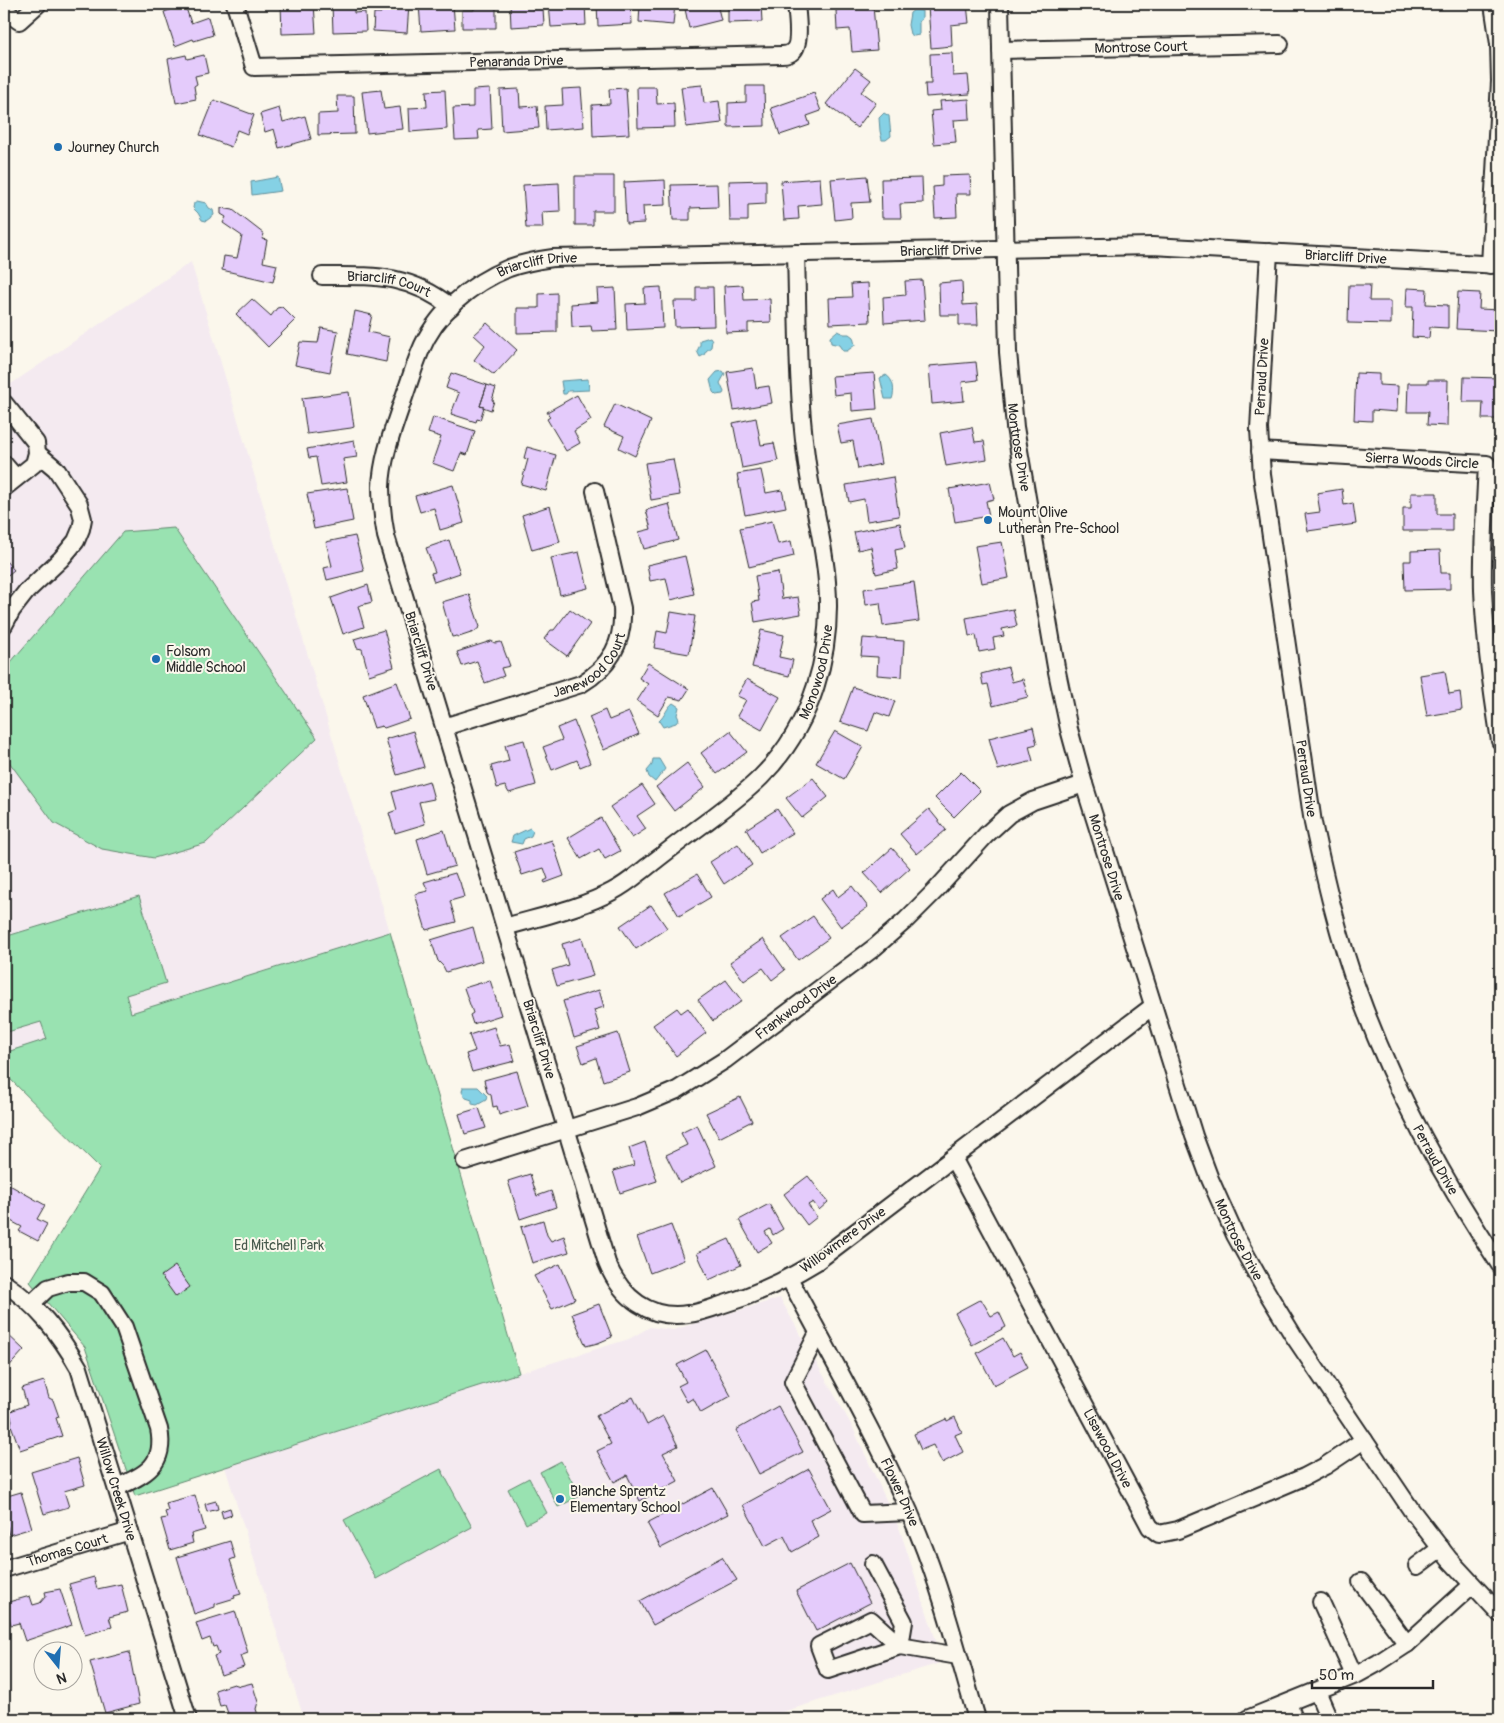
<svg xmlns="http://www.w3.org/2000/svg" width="1504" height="1723" font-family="Pangolin,sans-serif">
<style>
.built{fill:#f4eaf0}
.green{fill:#99e2b1;stroke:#62866e}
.water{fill:#85d1e5;stroke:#618f9b}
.building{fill:#e4cbfb;stroke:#2b2b2b}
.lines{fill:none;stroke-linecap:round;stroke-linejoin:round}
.minor-casing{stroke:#2b2b2b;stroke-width:20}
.minor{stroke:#fbf7ec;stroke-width:16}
.poi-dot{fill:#1f6fb2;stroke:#fbf7ec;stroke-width:2}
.labels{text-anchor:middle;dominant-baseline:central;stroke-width:4;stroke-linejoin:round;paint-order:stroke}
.street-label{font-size:14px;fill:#2b2b2b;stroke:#fbf7ec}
.poi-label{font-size:14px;fill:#2b2b2b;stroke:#fbf7ec;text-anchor:start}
.park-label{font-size:14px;fill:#46594c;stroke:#fbf7ec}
</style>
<rect width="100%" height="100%" fill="#fbf7ec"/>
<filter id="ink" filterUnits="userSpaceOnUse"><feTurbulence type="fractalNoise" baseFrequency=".02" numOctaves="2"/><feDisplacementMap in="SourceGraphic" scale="10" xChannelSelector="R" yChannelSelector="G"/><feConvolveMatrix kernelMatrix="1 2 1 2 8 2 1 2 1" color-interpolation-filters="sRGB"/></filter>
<g filter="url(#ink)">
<path class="built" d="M191,262L390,932L4,1053V382L8,386Z
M780,1298L852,1426L900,1530L943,1662L760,1719H304L225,1467L519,1373L629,1339L650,1327L673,1330Z"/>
<path class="green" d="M174,528L317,738L206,843L154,858L102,849L54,823L4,755V670L123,532Z
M139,896L166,983L126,995L131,1013L390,932L519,1373L135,1496L85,1347L30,1282L100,1168L4,1073V1053L47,1039L41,1022L4,1033V937Z
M561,1461L580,1496L558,1507L540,1472Z
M441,1469L472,1527L376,1579L344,1520Z
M529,1478L547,1513L526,1524L508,1489Z"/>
<path class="water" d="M914,10L922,11V18L919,22V35L914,36L910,34L908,25L910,13Z
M884,113L889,116L891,136L886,140H882L880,131L879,118Z
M278,177L281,191L252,195L251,182Z
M197,201L206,203L209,208L213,210L214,215L206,221L202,220L198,213L193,208L194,203Z
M837,331L844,334H849L853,337L855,345L847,351H843L839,345L831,343L830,337Z
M710,337L712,340L711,347L706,351L704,355L700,357L697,351L700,345V340Z
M723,371L725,374L720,383L724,392L723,394L716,395L713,392L710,380L717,372Z
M886,375C894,380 895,391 892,399H885L880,378Z
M588,379L589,390L568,391L566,394H563L561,381Z
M673,703L679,707L677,715L679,719L676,723L663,727L659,721C665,716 667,707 673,703Z
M653,759H659L665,769L655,782L649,777L647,771L652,765Z
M530,828L533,831L531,836L524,839L522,844L511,842L513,836Z
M463,1087H478L487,1096L486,1100L477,1105L472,1104V1100L466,1098L462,1092Z"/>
<path class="building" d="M281,4H314L316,33L282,34Z
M332,4H354V13L365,12L366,31L333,32Z
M382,4H409L407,33L373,31L374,13H381Z
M419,4H453L455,29L421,31Z
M474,4H496V28H462V10H474Z
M510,4H532V9L543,8L544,25L511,27Z
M549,4H585L586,25L551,27Z
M597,4H619V6L631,5L632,24L598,26Z
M640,4H675L673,25L639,22Z
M684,4H706L707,6L717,4L721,20L689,28Z
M728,4H761L762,22L728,23Z
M951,4H967L969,23L951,25L952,46L931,48L928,6Z
M185,5L191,23L208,17L213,35L194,41L193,39L175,46L164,12Z
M873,6L877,50L852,52L850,29L837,30L836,10Z
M952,53L953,76L968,75L970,94L926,97L925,84H931L930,54Z
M186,55L187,59L204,55L208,73L195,76L197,84L194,86L196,99L176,103L168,59Z
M855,68L871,80L861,92L876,103L857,128L826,104Z
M702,85L704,103L719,101L722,123L686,127L681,87Z
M746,86H764L765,126L728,127V103L746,102Z
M637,87H656L657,104L674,103L675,127L638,128Z
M581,88L584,127L546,130L545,106L563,105L562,89Z
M626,88L629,134L593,136L592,105L610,104L609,89Z
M490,89L492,129L478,130L479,139L455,140L453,108L473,107V90Z
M519,89L520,107L537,106L539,128L502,131L500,90Z
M381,90L384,109L400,107L403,129L367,133L362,92Z
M445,90L447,129L410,132L409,108L427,107L426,91Z
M814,93L821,111L807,116L810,125L780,135L771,108Z
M337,96H354L355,134L318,135V114L338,113Z
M969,99L970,119L954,120L956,142L934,144L931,111L941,110L940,101Z
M214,100L254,115L247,134L237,130L231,147L200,135Z
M279,108L283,122L305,116L311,139L279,148L274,129L265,132L260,114Z
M970,175L971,194H956L957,217L935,218L933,187L942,186V176Z
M575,176H614V211H593V225H575Z
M867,176L870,202L851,203L852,218L835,220L831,179Z
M820,178L822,204L798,206L799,219L784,220L781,181Z
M922,178L923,203L900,204L901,218H882L881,179Z
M665,180L666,205L643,206L644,223L626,224L624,182Z
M766,180V204L748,205V221H730L729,181Z
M559,183L560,211L542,212L543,228H526L523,185Z
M717,184L718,207L690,208V220H673L671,185Z
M221,208L233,210L264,234L262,239L267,240L263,262L277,265L273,282L222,270L224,256L237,258L242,236L223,223L226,217L221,214Z
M922,280L925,320L884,323L883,297L906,295L905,281Z
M962,281L963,305L977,304L978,325H959V315H940L939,283Z
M868,283L870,322L830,324L829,298L852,297L851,284Z
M743,285L744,300L770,299L771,322L748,323V332L726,333L724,286Z
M1349,285H1370L1369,301H1391V324L1348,323Z
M661,287L663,328L627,330L626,304L645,303L644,288Z
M696,287H713L714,326L675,327L674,301H696Z
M615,288L617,330L592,331L591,326L572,327L571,304L598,302L597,289Z
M1407,288L1427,289L1426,304L1448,305V328L1430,327L1429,338L1412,337L1413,307H1406Z
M1458,292L1480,293L1479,309L1500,310L1499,331L1456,329Z
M557,293V332L517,333V308H539V294Z
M252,299L271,316L277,308L282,307L295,320L268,347L236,314Z
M355,311L372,315L368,332L390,337L386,362L347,354Z
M487,323L517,350L494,375L474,360L485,345L474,335Z
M321,328L338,331L330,372L295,365L300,342L318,343Z
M976,362L978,380L962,382L964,401L932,404L929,366Z
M753,368L756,388L769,386L772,403L734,410L727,372Z
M451,373L487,385L480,406L484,407L480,420L477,419L476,422L451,414L459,393L446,388Z
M874,373L877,409L852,411L851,393L834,395L832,376Z
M1356,373L1379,374V385L1398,386L1397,412L1372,410V421L1354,420Z
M1464,377L1500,378V419H1482L1483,402H1463Z
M1428,380H1448L1447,426L1427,425L1428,412H1407L1408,383H1428Z
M487,385L496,388L492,400L494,401L491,410L480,406Z
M349,392L354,427L351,428L307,434L302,398Z
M577,395L591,420L574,431L580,443L566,451L547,419L550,417L547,412Z
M615,404L651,421L635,456L619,448L624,436L604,427Z
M433,417L475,431L467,455L461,453L454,471L432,463L441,437L428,433Z
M756,418L761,445L774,443L778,461L742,468L733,423Z
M873,419L881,464L858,469L853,441L841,443L837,425Z
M972,427L975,442L984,441L987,459L946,466L940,433Z
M354,440L357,457L343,459L347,482L321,486L316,457L309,458L307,449Z
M527,447L556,455L546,491L521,484L528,459L524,458Z
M673,459L680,495L651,500L645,463Z
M761,470L766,493L782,490L786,507L745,515L737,474Z
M893,477L899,516L867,521L864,499L849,502L846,485Z
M990,482L994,499L986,501L989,516L955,522L949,489Z
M453,485L464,523L440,530L434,508L420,512L415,496Z
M347,488L353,521L314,529L307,494Z
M1342,489L1344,505L1353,503L1356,524L1308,531L1305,514L1320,512L1317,493Z
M1411,493H1437V514H1452V531H1403V508H1411Z
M669,504L678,540L644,549L639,532L651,529L646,510Z
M550,506L560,542L532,550L522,515Z
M772,521L778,544L791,541L794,556L749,567L740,528Z
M900,523L905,548L895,550L898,569L876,574L871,547L858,550L854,532Z
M355,536L364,571L327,580L324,568L332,566L326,542Z
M449,540L460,573L434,582L431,573L435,572L426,548Z
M1002,542L1009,578L982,583L975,546Z
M1440,550L1441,573H1450V589L1405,590L1404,561H1411V551Z
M579,552L588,588L560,595L551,558Z
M685,556L694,594L671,600L666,578L650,581L647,565Z
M4,559L14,570L4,578Z
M778,572L782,599L798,597L801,614L755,622L752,602L759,601L755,576Z
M914,582L919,621L883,626L880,603L866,605L864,589Z
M368,585L372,602L358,606L364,627L343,634L331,598Z
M469,594L480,627L474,632L459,637L457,636L452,637L442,602Z
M570,609L590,624L567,656L544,639L551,630H554Z
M1013,609L1017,626L1002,629L1004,636L993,638L995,649L979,652L976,635L969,636L966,618Z
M671,612L695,616L689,654L654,648L657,631L667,633Z
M384,630L394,667L369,675L362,649L357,648L354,639Z
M761,630L784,635L779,657L793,660L789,676L752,667Z
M863,638L904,641L902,677L877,675L878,657L861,656Z
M491,641L495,643L501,642L510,666L501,668L504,676L485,683L477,661L462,666L457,652Z
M648,663L689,689L682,700L669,697L658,715L637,701L648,684L639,678Z
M1008,667L1012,682L1023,679L1028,697L993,706L988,684L983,685L981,674Z
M1445,671L1449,694L1460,692L1462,710L1427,716L1420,675Z
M747,679L780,697L762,730L737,716L746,700L737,696Z
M397,682L410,719L384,728L382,726L374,728L363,695Z
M853,687L895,701L889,717L875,712L868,731L840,722Z
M605,710L609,720L629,712L639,734L604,750L589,717Z
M574,721L590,763L580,767L577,760L552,770L543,747L562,740L557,728Z
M1033,727L1037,744L1029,746L1033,761L998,770L989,738Z
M413,731L424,767L397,775L386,739Z
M730,731L747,752L717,774L701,753Z
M835,731L863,747L844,779L816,763Z
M524,740L536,785L509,793L505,786L497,788L491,766L509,761L505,745Z
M687,763L705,787L674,811L656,787Z
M961,772L980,791L954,817L935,798Z
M813,778L828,797L802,818L786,798Z
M429,781L434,799L419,802L425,824L395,833L389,813L397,810L392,792Z
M642,785L655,804L637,816L646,829L632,838L610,807Z
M777,809L793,833L760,853L746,829Z
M929,809L946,830L917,854L900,834Z
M601,818L620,851L605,859L599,849L581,859L568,838Z
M444,830L455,866L427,874L417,839Z
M552,840L564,876L545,883L544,881L548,879L544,868L522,875L514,852Z
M738,844L752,865L724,884L710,862Z
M892,848L910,868L882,893L864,873Z
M455,873L458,881L460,882L464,897L450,901L456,922L426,930L415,894L428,891L424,882Z
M697,874L711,897L679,916L665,893Z
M852,886L868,907L841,927L820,899L833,889L838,897Z
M651,905L667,928L636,949L620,926Z
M813,916L829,938L798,960L782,938Z
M473,927L482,961L446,972L443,966L438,961L431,940Z
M582,938L593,976L557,986L552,970L568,965L562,944Z
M763,939L785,970L772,980L763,968L744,981L730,962Z
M490,980L501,1015L473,1024L470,1015L473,1013L464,988Z
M726,980L742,1001L713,1021L698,1000Z
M599,990L604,1007L594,1010L600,1030L574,1038L563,1001Z
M677,1008L681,1013L688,1008L706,1033L676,1056L653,1025Z
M494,1027L500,1046L510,1044L515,1061L472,1072L466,1054L475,1051L469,1035Z
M618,1033L630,1072L603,1081L596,1058L583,1063L577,1046Z
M517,1071L528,1106L499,1115L497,1106L493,1107L491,1095L487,1092L484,1080Z
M740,1097L752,1121L719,1138L706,1113Z
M479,1108L486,1128L465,1134L459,1114Z
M697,1125L716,1166L680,1183L666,1155L687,1145L681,1133Z
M645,1142L657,1181L620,1193L613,1171L634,1165L629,1148Z
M530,1174L537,1196L551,1191L556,1207L520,1219L508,1181Z
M808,1176L828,1202L819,1210L813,1202L808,1205L817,1217L807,1225L784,1194Z
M6,1183L45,1205L37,1219L47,1224L38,1241L19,1231L22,1227L9,1220L8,1217L4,1214V1185Z
M769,1204L783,1229L773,1235L770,1229L765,1232L772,1243L757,1252L739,1220Z
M543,1220L547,1235L551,1241L564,1236L569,1252L532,1263L521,1227Z
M671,1225L684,1260L650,1273L637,1237Z
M729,1239L741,1265L709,1280L697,1253Z
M560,1264L575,1299L552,1309L534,1276Z
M175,1266L190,1287L176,1297L161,1276Z
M981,1299L991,1316L999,1312L1006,1327L972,1345L955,1313Z
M599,1304L612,1337L598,1343L586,1346L572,1314Z
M4,1331L24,1350L4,1372Z
M1003,1338L1013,1356L1020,1352L1028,1367L994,1385L977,1353Z
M706,1350L731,1396L701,1413L693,1398L687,1402L678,1386L686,1382L677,1365Z
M44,1381L49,1398L53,1400L59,1417L56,1418L62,1436L20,1450L11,1425L12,1420L10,1413L13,1410L27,1405L22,1388Z
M633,1397L647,1425L663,1416L678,1446L663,1453L678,1481L640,1501L627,1475L614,1482L597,1451L611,1444L596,1416Z
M778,1406L803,1452L759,1474L736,1430Z
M955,1417L962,1432L955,1435L963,1452L942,1463L933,1445L921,1450L914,1434L946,1419L947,1421Z
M77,1458L85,1485L64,1491L69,1507L44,1514L31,1472Z
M809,1469L831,1509L810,1520L819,1537L792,1552L784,1536L765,1546L743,1505Z
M713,1488L728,1514L661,1548L647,1523Z
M21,1492L32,1528L9,1535L7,1526L4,1527V1497Z
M195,1495L205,1530L191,1534L193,1543L170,1550L161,1519L167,1518L165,1512L168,1511L166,1503Z
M216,1501L218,1509L207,1512L205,1504Z
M230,1508L232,1515L223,1518L221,1511Z
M230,1541L235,1558L230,1560L241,1594L234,1596L235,1598L215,1604V1607L194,1614L177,1557Z
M722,1557L737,1580L653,1625L640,1601Z
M850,1563L870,1603L816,1631L796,1591Z
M94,1577L97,1589L121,1584L128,1612L109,1617L112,1627L85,1635L69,1584Z
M60,1589L72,1625L25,1641L19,1623L11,1625L5,1603L30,1596L33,1605L40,1603L46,1596L45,1592Z
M235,1611L248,1653L240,1656L244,1667L221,1675L214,1656L219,1654L216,1646L213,1647L210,1638L202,1641L196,1623Z
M129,1652L139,1704L105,1713L90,1662Z
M252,1683L258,1702L256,1709L259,1718L256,1719H230L225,1705L220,1706L215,1690L234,1684L240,1686Z"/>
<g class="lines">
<defs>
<g id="minor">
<path id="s1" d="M235,4L254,67L782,55C786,55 790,54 793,51C801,44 797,14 796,4"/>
<path id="s2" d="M1000,4L1008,352L1015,427L1056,667L1069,729L1084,784L1194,1136L1210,1179L1235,1235L1265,1289L1293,1335L1412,1511L1449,1559L1500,1614"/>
<path d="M4,10L19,21L38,4"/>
<path id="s3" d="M1001,50L1280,44"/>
<path id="s4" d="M1269,252L1259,429L1262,475L1313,823C1325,879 1338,936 1358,991C1393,1089 1442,1178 1500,1265"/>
<path d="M1490,265L1500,81L1499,44L1493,4"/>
<path id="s5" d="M322,276C373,276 408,273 451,307"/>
<path d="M4,403L36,443L37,453L34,464L4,488"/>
<path id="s6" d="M1260,451L1487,464C1485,506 1482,548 1483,590C1485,641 1492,691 1500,741"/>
<path d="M4,464L16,478"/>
<path d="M4,625L12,610L26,592L61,559L76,541L81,529L83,519L79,504L56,469L37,453"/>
<path id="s7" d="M444,727L581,684C611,666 624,642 622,608L595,491"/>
<path id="s8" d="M505,927C539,917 582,908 613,891C627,884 639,873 651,864C669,850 687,836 705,823C725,808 744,794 761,777C812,726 833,653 827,582C824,540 811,498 806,456C797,389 798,321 796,253"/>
<path id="s9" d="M1153,1006L816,1262C785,1281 755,1295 721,1305C710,1309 699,1313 688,1314C649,1320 621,1297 607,1263L386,536C383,520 381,504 381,487C382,458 393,430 402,403C408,386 413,369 420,352C435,314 471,283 509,268C523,263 538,260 553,258L1152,246L1500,265"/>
<path id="s10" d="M953,1158L1150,1527L1159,1534L1178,1530L1304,1477L1325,1466L1364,1440"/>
<path id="s11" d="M465,1161L637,1107L677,1090L725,1060L875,947L906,920L935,891L986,835L1009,814L1033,801L1084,784"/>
<path id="s12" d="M789,1278C834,1363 883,1446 919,1535C943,1594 959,1658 977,1719"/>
<path id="s13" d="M4,1283C37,1305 59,1333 79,1368L188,1719"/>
<path d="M31,1304L48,1288L68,1282H84L102,1293L124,1327L159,1429C166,1464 146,1475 117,1487"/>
<path d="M818,1333L793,1382L863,1514L909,1512"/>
<path d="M873,1564L904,1622L900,1646"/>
<path d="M1417,1566L1441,1548"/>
<path id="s14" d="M4,1569L130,1531"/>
<path d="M1361,1582L1407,1644"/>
<path d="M1321,1602L1354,1675"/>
<path d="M900,1646L871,1620L819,1646L828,1670L900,1646L958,1656"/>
<path d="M1317,1691L1329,1719"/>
<path d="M1288,1703L1294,1719"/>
<path d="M1247,1719L1358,1674L1378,1663L1407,1644L1472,1585"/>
</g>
</defs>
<use href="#minor" class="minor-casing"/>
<use href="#minor" class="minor"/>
</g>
</g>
<g class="poi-dot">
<circle cx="58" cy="147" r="5"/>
<circle cx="988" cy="520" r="5"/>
<circle cx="156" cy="659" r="5"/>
<circle cx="560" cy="1499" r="5"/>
</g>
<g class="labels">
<g class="street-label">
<text stroke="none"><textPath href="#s3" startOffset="140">Montrose Court</textPath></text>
<text stroke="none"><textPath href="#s1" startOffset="328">Penaranda Drive</textPath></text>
<text stroke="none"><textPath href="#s9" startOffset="2175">Briarcliff Drive</textPath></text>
<text stroke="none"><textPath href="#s9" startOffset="2580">Briarcliff Drive</textPath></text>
<text stroke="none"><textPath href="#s9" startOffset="1770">Briarcliff Drive</textPath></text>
<text stroke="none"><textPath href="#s5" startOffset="68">Briarcliff Court</textPath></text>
<text transform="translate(1262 377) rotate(-87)">Perraud Drive</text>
<text stroke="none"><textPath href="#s2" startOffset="444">Montrose Drive</textPath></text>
<text stroke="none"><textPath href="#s6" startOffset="162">Sierra Woods Circle</textPath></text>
<text transform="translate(421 651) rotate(73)">Briarcliff Drive</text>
<text stroke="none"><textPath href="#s7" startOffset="162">Janewood Court</textPath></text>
<text stroke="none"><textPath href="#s8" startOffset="422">Monowood Drive</textPath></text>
<text stroke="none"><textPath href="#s4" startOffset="530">Perraud Drive</textPath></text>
<text stroke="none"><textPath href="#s2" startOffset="864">Montrose Drive</textPath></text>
<text stroke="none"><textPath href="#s11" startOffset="369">Frankwood Drive</textPath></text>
<text transform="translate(539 1039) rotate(73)">Briarcliff Drive</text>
<text stroke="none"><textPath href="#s4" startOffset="935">Perraud Drive</textPath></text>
<text stroke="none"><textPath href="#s2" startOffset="1269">Montrose Drive</textPath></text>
<text transform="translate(843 1240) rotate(-36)">Willowmere Drive</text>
<text stroke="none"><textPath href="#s10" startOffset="329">Lisawood Drive</textPath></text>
<text stroke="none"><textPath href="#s13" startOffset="241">Willow Creek Drive</textPath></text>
<text stroke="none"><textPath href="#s12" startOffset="241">Flower Drive</textPath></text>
<text stroke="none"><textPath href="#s14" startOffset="66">Thomas Court</textPath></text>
</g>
<g class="poi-label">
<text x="68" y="147">Journey Church</text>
<text x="998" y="512">Mount Olive<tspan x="998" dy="16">Lutheran Pre-School</tspan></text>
<text x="166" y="651">Folsom<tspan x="166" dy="16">Middle School</tspan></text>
<text x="570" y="1491">Blanche Sprentz<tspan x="570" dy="16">Elementary School</tspan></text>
</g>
<g class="park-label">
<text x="279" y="1245">Ed Mitchell Park</text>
</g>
</g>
<rect width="1504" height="1723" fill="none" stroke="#fbf7ec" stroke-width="20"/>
<rect x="10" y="10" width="1484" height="1703" fill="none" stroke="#2b2b2b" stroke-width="2" filter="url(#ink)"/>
<g transform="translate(58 1666) rotate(163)"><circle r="24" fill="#fbf7ec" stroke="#a8a59f"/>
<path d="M0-4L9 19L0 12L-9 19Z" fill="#1f6fb2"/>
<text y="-8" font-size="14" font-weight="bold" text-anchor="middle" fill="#2b2b2b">N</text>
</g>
<path d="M1312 1680v8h121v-8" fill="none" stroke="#2b2b2b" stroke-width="2.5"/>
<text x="1319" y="1680" font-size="15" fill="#2b2b2b" stroke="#fbf7ec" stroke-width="4" paint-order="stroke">50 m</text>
</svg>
